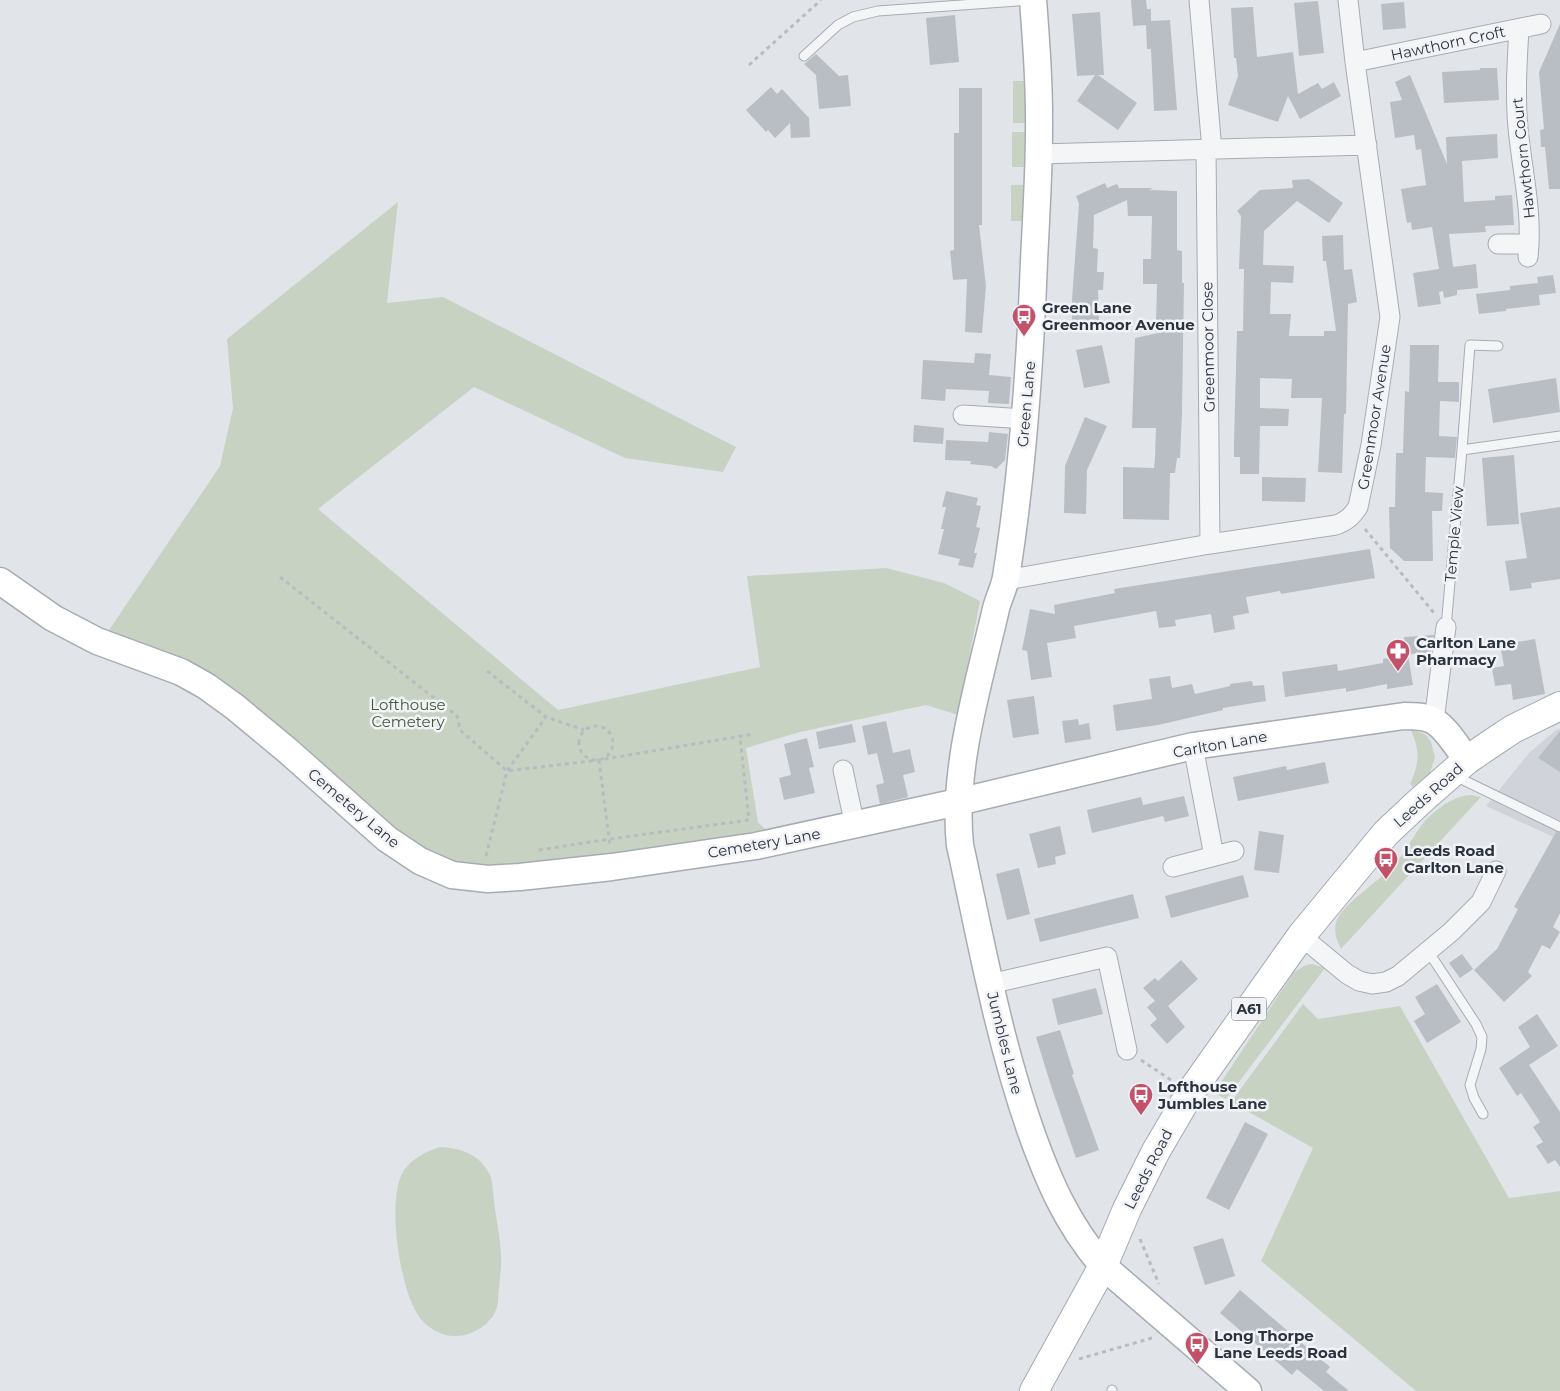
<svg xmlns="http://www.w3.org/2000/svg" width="1560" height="1391" font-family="Montserrat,sans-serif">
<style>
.built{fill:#d0d4da}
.green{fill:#c8d2c3}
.building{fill:#b9bec5}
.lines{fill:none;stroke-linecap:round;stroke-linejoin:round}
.lane-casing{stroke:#a7acb3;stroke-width:11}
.street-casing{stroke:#a7acb3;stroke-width:21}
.secondary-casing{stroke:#a7acb3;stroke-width:29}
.primary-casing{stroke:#a2aab3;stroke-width:30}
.path{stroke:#b8bbc0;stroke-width:3;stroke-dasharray:4 4;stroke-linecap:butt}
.lane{stroke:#f4f5f7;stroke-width:9}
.street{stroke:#f4f5f7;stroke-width:19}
.secondary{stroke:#fff;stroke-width:26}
.primary{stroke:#fff;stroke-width:28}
.labels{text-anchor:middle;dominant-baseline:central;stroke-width:5;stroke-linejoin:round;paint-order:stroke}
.shield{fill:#f1f3f6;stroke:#666d76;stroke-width:1}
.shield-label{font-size:14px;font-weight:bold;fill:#2b333f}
.street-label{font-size:15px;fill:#2b333f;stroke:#f1f3f6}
.poi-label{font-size:15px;font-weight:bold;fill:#2b333f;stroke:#f1f3f6;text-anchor:start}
.park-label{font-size:15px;fill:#42593a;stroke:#f1f3f6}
</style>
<rect width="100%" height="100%" fill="#e1e5e9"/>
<path class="built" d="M1560,729V840L1486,806L1529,753L1556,730Z"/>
<path class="green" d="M1013,81H1028V123H1013Z
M1012,132H1027V167H1012Z
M1011,185H1026V221H1011Z
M398,202L387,303L443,297L736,447L723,472L625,458L474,387L318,509L558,710L760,667L747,576L886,568L944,583L980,601L958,715L926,705L800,732L746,748L758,822L767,831L536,864L500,868L453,864L430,854L107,633L220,466L233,408L227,339Z
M1410,728L1426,735L1431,742L1435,757L1430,773L1413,787L1410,784C1420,762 1420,750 1410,728Z
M1471,795L1481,797L1341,949C1336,939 1333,930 1337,920C1344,903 1379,881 1392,867C1408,851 1415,829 1431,815C1444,804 1455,796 1471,795Z
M1312,964L1325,968L1226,1099L1214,1093L1294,972L1306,965Z
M1303,1004L1318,1019L1400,1006L1509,1198L1560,1191V1391H1416L1261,1261L1313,1148L1231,1102Z
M440,1147C456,1148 470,1151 481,1162C484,1165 488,1171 490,1175C493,1182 493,1193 494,1201C496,1218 500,1236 501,1254C502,1265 500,1277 499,1288C498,1294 499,1301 497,1307C492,1324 474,1335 457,1336C443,1337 429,1329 420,1318C400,1292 386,1201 403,1172C412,1158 425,1152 440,1147Z"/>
<path class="building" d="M1131,0H1146L1147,9H1151V21L1170,20L1177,110L1154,111L1151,49H1147L1146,25L1133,26Z
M1318,1L1324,53L1299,56L1294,3Z
M1404,2L1406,28L1383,30L1381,4Z
M1253,7L1257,57L1293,52L1298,94L1318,83L1322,89L1334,82L1341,96L1300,119L1288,96L1278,122L1228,105L1238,76L1236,58H1234L1231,8Z
M1100,12L1104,75H1098L1137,103L1118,130L1077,101L1095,75L1077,76L1072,14Z
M955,15L959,62L930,65L926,18Z
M1560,24V189H1549L1545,147H1541L1540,130L1544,129L1539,72Z
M816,54L839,76L848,75L851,106L819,109L816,75L804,64Z
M1480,68H1497L1499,100L1444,103L1442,72L1480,70Z
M1410,75L1447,164L1446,137L1497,134L1498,158L1462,161L1464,202L1495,200V196L1512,195L1514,225L1485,226L1486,232L1449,234L1453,267L1476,264L1478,288L1457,290V295L1444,298L1443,291L1439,292L1441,304L1418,307L1413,273L1439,269L1432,227L1412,230L1411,222L1407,223L1401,189L1426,185L1421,149L1416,150L1414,135L1395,138L1390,102L1402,100L1395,82Z
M771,87L777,94L782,89L809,118L810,137L791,138L790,123L775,138L768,130L766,132L746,110Z
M959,88H982V225H979L986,286L982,333L965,332L967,279L953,280L950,251L954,250V133H959Z
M1309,179L1343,203L1329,223L1297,201L1264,231L1263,265L1294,266L1293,283L1271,282L1270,314H1291L1289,336H1324V331H1336L1326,261H1323L1322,236L1343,235L1344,270L1352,269L1357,302L1348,304L1346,414H1344L1342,473L1318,472L1322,398H1291L1292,379L1260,378V408L1289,409L1288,426H1260L1259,474H1240V457H1234V441L1237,331H1243L1244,269H1239L1241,216L1237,211L1260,190L1293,188L1292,180Z
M1105,183L1107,188L1117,184L1119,188H1153L1149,190L1177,191V250L1182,251V283H1184L1182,413L1180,458H1177L1175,473H1170L1169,520L1123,519V467L1154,468L1155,458L1156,428H1132L1135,338L1163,332L1162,322H1156L1157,284H1143V259H1151L1152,216H1128L1127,200L1094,215L1093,248L1098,249L1097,272H1104L1103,290H1098L1099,323H1072V299L1079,204L1076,196Z
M1553,275L1556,293L1539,295L1538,286L1540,305L1506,309V311L1479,314L1476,294L1510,290V286L1538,283L1537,277Z
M1102,345L1110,383L1084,388L1076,350Z
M1410,345H1439L1438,382H1459V402L1440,401L1439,436L1457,437L1455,458L1426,457L1425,492L1443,493L1442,511H1432L1433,561H1404L1390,548L1389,507H1395L1396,453H1403L1405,391L1409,392Z
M975,353L991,354L989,375L1011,377L1009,404L988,403L989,391L946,389L945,401L921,399L923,360L974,363Z
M1556,378L1560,412L1493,423L1488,389Z
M1085,417L1107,426L1087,470L1086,514L1064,513L1065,466Z
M914,425L944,428L943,444L913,442Z
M989,432L1008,434L1005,460L996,469L991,466L970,464L971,461L945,460L946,440L988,442Z
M1514,455L1519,524L1487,526L1482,458Z
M1262,477L1306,478L1305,502L1262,501Z
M946,491L978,498L976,505L981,506L976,527L980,528L974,553H977L973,568L958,565L960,559L938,554L944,529H941L946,507H942Z
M1560,507V579L1531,583L1532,588L1510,591L1505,561L1527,558L1520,513Z
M1370,549L1375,578L1281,594L1280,591L1246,597L1249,613L1233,616L1235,629L1214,633L1211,614L1175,620L1176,626L1159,628L1156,611L1074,626L1076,638L1047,643L1052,677L1031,680L1027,651L1022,650L1030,609L1055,614L1054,605L1115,593L1114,589Z
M1434,635L1431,653L1407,654L1404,637Z
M1535,639L1545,694L1513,700L1511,684L1495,686L1492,668L1504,666L1500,645Z
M1408,655L1413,685L1387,689V684L1346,692V688L1285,697L1282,672L1337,664L1338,671L1383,663V659Z
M1170,676L1172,688L1192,684L1195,694L1230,686V684L1252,681L1253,686L1264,685L1266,701L1223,708V710L1158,725L1116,731L1113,705L1152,699L1149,679Z
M1034,696L1039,734L1013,738L1007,700Z
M1078,719L1079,725L1089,723L1091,739L1065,743L1062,721Z
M886,721L893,753L910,749L915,772L903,775L908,797L880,804L876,785L884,783L877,753L868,755L862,726Z
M852,724L856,742L819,749L816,732Z
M1560,731V772L1538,758Z
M807,738L814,767L809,768L815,793L784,800L779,778L791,775L784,744Z
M1325,762L1329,783L1238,801L1233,777L1286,766L1287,770Z
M1184,796L1189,816L1165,822L1163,816L1092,833L1087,810L1141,797L1143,805Z
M1060,826L1066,854L1055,857L1056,864L1038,868L1029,834Z
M1259,831L1284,835L1279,873L1254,870Z
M1556,832L1560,833V913L1553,927L1560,932L1550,949L1542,945L1528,972L1532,976L1504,1002L1474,970L1497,949L1518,909L1514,907Z
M1019,868L1030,914L1007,920L996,874Z
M1243,875L1249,897L1171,918L1165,896Z
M1133,894L1139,918L1040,942L1034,919Z
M1462,954L1473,969L1460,978L1449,963Z
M1181,960L1198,979L1168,1006L1185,1027L1167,1044L1150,1025L1157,1019L1147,1007L1155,1001L1143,988L1155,978L1158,981Z
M1437,984L1461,1022L1427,1043L1414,1021L1425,1014L1415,997Z
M1096,988L1103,1014L1058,1025L1052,999Z
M1537,1014L1558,1046L1529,1065L1560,1112V1167L1555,1160L1548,1164L1536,1146L1543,1142L1533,1127L1540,1122L1521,1093L1517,1096L1499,1068L1530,1047L1518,1027Z
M1060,1030L1074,1074L1072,1075L1099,1150L1076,1158L1052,1089L1036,1037Z
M1245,1122L1268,1134L1229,1210L1206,1198Z
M1223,1238L1235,1276L1205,1285L1193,1247Z
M1240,1290L1330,1367L1326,1372L1349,1391H1324L1297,1369L1292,1375L1220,1313Z"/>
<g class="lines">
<defs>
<path id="lane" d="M804,56L838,25L853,17L878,11L1031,0
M1462,450L1560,436
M1446,627L1462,450L1470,345L1498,346
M1455,776L1560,827
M1428,951L1476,1024L1482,1037L1481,1049L1470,1085L1474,1098L1483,1114
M1112,1391V1390"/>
<path id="street" d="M1199,0L1212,150
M1519,29C1517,62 1515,95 1518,128C1522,171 1533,213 1528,257
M1355,62L1541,24
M1206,149L1210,544
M1039,154L1367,145
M1498,244H1529
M963,415L1026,419
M1006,580L1210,544L1336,525C1347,521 1352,516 1358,507L1371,445L1390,317L1355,62L1348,0
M1434,721L1446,627
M1193,746L1214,856
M843,770L855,826
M1173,867L1234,851
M1301,936L1347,974L1359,981L1372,984L1386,982L1398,976L1451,932L1481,902L1496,871
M990,984L1107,957L1127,1050"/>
<path id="secondary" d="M1033,0C1035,26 1037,51 1038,77C1041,138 1037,200 1034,261C1030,367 1023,472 1006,577C1004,589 997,601 995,613C978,686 952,771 960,845C981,941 998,1037 1030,1129C1048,1180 1067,1224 1103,1266L1248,1391
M0,581L53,618L97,641L181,672L206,686L235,707L288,751L387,839L420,861L452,875L488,879L520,877L612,867L756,846L958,802L1193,746L1404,716C1413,716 1424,716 1432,720C1445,726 1458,748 1467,760"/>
<path id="primary" d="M1034,1391L1103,1266L1127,1209L1156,1151L1190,1093L1301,936L1386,833L1419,802L1467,760L1489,745L1513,729L1560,706"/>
</defs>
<use href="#lane" class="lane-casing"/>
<use href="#street" class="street-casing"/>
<use href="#secondary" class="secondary-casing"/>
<use href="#primary" class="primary-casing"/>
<path class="path" d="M749,65L821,0
M1365,529L1434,613
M280,577L457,716L460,730L507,771L599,760L754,734
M487,671L546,717L584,730
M579 743a17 17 0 1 1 34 0a17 17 0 1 1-34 0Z
M599,760L610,846
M539,850L610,839L749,820L740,737
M486,856L507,771L546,717
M1141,1060L1171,1080
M1140,1239L1159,1284
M1079,1359L1152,1338"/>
<use href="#lane" class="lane"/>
<use href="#street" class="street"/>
<use href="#secondary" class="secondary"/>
<use href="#primary" class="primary"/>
</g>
<defs>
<symbol id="bus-pin" viewBox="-11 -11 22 30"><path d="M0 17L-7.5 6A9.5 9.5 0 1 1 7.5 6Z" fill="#c2526a" stroke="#f1f3f6"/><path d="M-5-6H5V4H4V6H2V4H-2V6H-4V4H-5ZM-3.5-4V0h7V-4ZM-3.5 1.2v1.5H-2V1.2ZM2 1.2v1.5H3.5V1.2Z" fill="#fff"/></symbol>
<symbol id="pharmacy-pin" viewBox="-11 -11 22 30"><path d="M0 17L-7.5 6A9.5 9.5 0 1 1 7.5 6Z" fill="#c2526a" stroke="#f1f3f6"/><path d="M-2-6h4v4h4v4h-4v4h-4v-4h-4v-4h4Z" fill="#fff"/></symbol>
</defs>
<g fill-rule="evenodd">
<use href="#bus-pin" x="1010" y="302" width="28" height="38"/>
<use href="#pharmacy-pin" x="1384" y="637" width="28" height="38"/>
<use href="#bus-pin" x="1372" y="845" width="28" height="38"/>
<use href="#bus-pin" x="1127" y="1081" width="28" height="38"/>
<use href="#bus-pin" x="1183" y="1330" width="28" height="38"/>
</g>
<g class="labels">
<rect class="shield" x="1231.5" y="997.5" width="35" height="23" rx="4"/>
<g class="shield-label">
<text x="1249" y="1009">A61</text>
</g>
<g class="street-label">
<text transform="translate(1448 43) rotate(-12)">Hawthorn Croft</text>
<text transform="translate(1523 158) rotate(-96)">Hawthorn Court</text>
<text transform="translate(1208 347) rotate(-91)">Greenmoor Close</text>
<text transform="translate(1026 404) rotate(-85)">Green Lane</text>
<text transform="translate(1374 417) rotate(-81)">Greenmoor Avenue</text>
<text transform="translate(1454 534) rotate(-85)">Temple View</text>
<text transform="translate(1220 744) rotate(-10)">Carlton Lane</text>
<text transform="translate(1428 795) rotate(-42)">Leeds Road</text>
<text transform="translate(354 808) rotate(40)">Cemetery Lane</text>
<text transform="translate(764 843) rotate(-10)">Cemetery Lane</text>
<text transform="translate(1005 1043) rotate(76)">Jumbles Lane</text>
<text transform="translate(1148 1169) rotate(-63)">Leeds Road</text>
</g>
<g class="poi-label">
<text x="1042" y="307">Green Lane<tspan x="1042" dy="17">Greenmoor Avenue</tspan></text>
<text x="1416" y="642">Carlton Lane<tspan x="1416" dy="17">Pharmacy</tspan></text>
<text x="1404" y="850">Leeds Road<tspan x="1404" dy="17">Carlton Lane</tspan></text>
<text x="1158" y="1086">Lofthouse<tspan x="1158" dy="17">Jumbles Lane</tspan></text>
<text x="1214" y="1335">Long Thorpe<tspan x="1214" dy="17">Lane Leeds Road</tspan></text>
</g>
<g class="park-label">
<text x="408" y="704">Lofthouse<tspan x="408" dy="17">Cemetery</tspan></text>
</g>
</g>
</svg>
